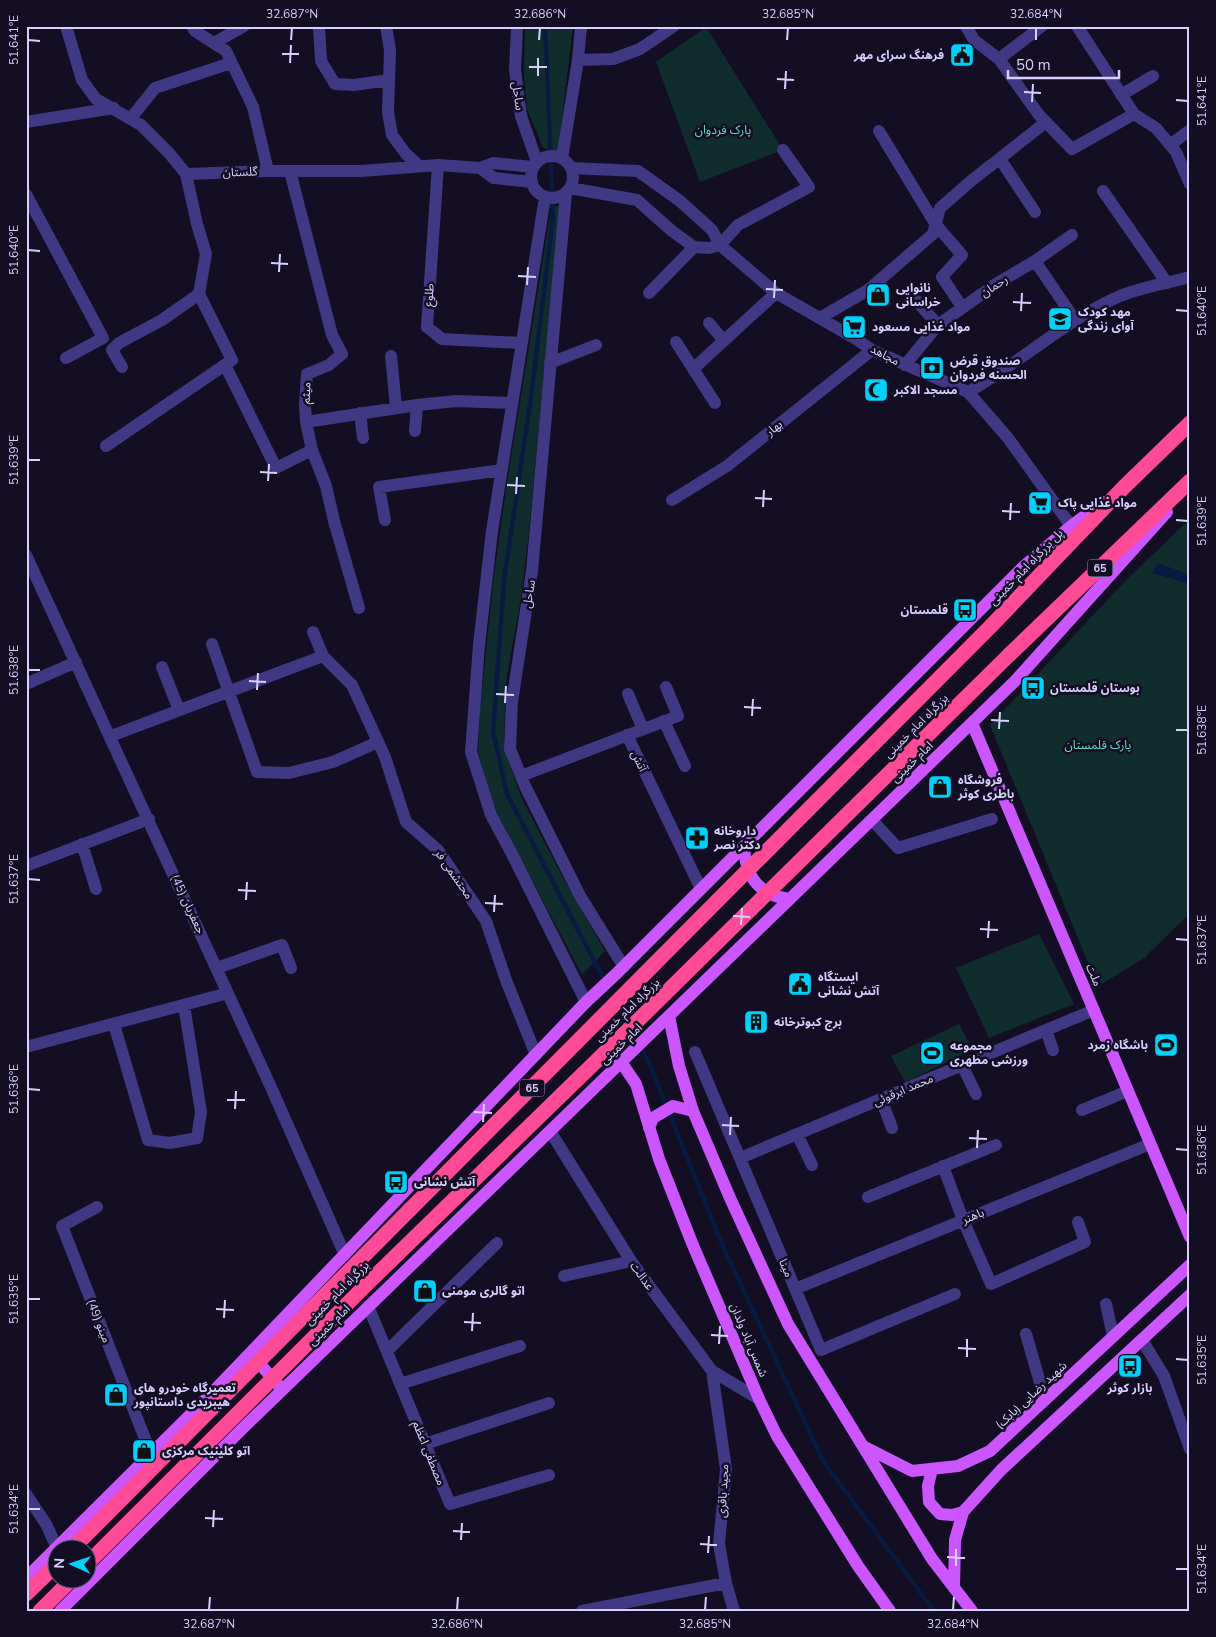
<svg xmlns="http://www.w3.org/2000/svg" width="1216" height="1637" font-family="'Nunito Sans','Noto Sans Arabic',sans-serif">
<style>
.green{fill:#112c2d}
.water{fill:#091a40}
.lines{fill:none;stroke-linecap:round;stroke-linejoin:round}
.stream{stroke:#091a40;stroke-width:4.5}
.minor{stroke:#403882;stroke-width:12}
.major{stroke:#cb56ff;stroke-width:12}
.highway{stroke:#ff4a95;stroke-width:15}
.highway-bridge{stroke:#ff4a95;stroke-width:15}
.ticks{fill:none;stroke:#d8cfff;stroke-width:2}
.labels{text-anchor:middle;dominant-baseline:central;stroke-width:5;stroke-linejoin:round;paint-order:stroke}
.shield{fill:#130e23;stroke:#9d95bd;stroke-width:1}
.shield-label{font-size:11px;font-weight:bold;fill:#d8cfff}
.poi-label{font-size:12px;font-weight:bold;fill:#d8cfff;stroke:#130e23;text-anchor:start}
.street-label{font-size:12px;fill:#d8cfff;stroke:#130e23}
.park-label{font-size:12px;fill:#5ae0c7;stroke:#130e23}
.neatline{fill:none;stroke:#d8cfff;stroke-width:2}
.ticks-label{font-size:12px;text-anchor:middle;fill:#d8cfff}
</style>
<rect width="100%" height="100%" fill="#130e23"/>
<path class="green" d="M525,26H573L558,151L543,148L527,109L524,77Z
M706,27L783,150L700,182L656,62Z
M560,205L528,541L521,598L506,681L504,740L507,757L521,797L563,878L605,951L582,975L498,815L485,779L478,751L480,708L494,575L507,483L551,209Z
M1190,519V913L1144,958L1102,984L1089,965L990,725L1127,579Z
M1039,934L1074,1004L989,1038L956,968Z
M959,1024L973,1050L905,1082L891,1056Z"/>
<path class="water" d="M1158,563L1190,575V584L1152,573Z"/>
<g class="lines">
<path class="stream" d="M544,26L546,44L553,217L531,397L504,580L493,732L507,794L602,976
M644,1053L649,1063L722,1244L823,1461L934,1611"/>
<path class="minor" d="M66,26L82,80L96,99L141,125L169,153L186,174L268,171H361L438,165L480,168L493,163L533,167
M192,26L195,31L226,51L253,107L268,171
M319,26L321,61L335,84L354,85L389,80
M386,26L390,50L388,112L392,135L406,154L419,166
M517,26L515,70L521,116L537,162
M966,26L974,40L999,59L1039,115L1072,149L1134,114
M1077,26L1134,114L1156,128L1176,152L1190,184
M214,43L244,26
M999,59L1042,26
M578,60L613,59L640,49L674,26
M1121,95L1153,76
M131,118L155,88L231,63
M26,122L114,108
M879,131L936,225L962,255L942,277L962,307
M1170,145L1190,130
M531 177a21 21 0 1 1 42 0a21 21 0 1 1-42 0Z
M562,158L578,60L581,26
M1000,159L1035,212
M438,165L427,327L442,339L522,343
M480,168L494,178L532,182
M571,168L638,171L680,201L712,230L720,245L776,293L856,339L872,350L968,392L1008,438L1071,526
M290,171L332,335L342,354L329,365L307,374L305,405L306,422L312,450L326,486L334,521L359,608
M570,188L637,200L672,231L694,247L709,248L720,245L738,225L809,187L783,150
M1103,191L1167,283
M566,193L532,571L512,702L510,749L525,786L580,896L624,967
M26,194L103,338L66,358
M545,197L492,531L479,645L471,752L491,815L512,854L586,1002
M1035,261L1075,320
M649,293L694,247
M913,297L938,325
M820,318L868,290L933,234L940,208L971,181L1046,122
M709,323L724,341
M676,342L715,403
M391,356L396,407
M550,363L596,345
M225,365L276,468L312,450
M905,365L938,325L996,284L1035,261L1072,235
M122,367L112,350L119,343L162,320L199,294
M693,369L776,293
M968,392C1020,363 1065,320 1120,296C1141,287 1168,283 1190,277
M360,413L363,438
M306,422L417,405L456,401L512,403
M415,431L417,405
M106,446L232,360L199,294L206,254L197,224L186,174
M672,500L727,466L872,350
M385,520L379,487L502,470
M26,555L270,1085L345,1255
M313,632L323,656L352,685L385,757L406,822L438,850L486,921L506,980L536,1055
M212,644L257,772L289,773L333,762L378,742
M162,667L179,710
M26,684L76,662
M628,694L643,729
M664,721L685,766
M627,735L701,889
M111,736L323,656
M521,776L678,716L666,687
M872,820L898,848L992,819
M82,844L96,889
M26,866L149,819
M217,968L282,945L291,968
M114,1024L148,1140L170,1143L197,1138L201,1112L184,1005
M1046,1030L1053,1050
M26,1047L228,993
M695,1052L821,1350L955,1294
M962,1065L976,1094
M881,1099L892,1128
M1082,1110L1128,1091
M550,1131L631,1261L712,1371L759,1399
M797,1134L812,1165
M740,1158L1094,1010
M943,1166L963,1220L991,1284L1085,1242L1078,1222
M868,1197L996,1145
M97,1207L62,1226L151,1454
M564,1276L631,1261
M795,1289L1150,1144
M1106,1304L1113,1336
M368,1306L450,1504L549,1475
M1026,1334L1045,1400
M1142,1340L1164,1376L1190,1449
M387,1351L497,1243
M712,1371L726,1469L719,1544L726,1583L734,1611
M400,1384L520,1346
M425,1444L549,1403
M26,1494L46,1524L57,1548
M582,1611L726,1583"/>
<path class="major" d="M972,723L1190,1237
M744,846C745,876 759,896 790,899
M669,1016L679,1066L693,1111L730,1198L788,1324L932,1559L972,1611
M621,1062L636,1084L659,1159L692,1243L759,1399L777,1436L858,1566L890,1611
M649,1128L653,1118L673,1106L693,1111
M253,1356L279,1386
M863,1446L912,1471L958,1466L990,1451L1190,1265
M932,1469L928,1486L929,1502L940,1514L952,1515L963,1512
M26,1578L209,1396L586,1002L616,974L1024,566L1071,526L1103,502
M954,1588L955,1540L963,1512L1001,1470L1190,1295
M60,1611L244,1427L1015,681L1167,512"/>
<path class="highway" d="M992,625L1124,487L1190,423
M1010,654L1190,481
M26,1594L58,1563
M40,1611L71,1580"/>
<path class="highway-bridge" d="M71,1550L992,625
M88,1563L371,1280L619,1039L1010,654"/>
</g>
<path class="ticks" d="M28,40L40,41M291,40L292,28M539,40L540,28M787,40L788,28M1036,40V28M282,54H299M290,63L291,45M529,67H547M538,76V58M777,79L794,80M785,89L786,71M1024,92L1041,93M1176,100L1188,101M1032,102L1033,84M28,250L40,251M271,263L288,264M279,272L280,254M518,276L536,277M527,285L528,267M766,289L783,290M774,298L775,280M1013,302L1031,303M1176,310L1188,311M1021,311L1022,293M28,460H40M260,472L277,473M268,481L269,464M507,485L525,486M516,494L517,477M755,498L772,499M763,507L764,490M1002,511L1020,512M1010,520L1011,503M1176,520L1188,521M28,670H40M249,681L266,682M257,690L258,673M496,694L514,695M505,703L506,686M744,707L761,708M752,716L753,699M991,720L1009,721M999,729L1000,712M1176,730H1188M28,879L40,880M238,890L256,891M246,900L247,882M485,903L503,904M494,912L495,895M733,916L750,917M741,925L742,908M980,929L998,930M988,938L989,921M1176,939L1188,940M28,1089L40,1090M227,1100H245M235,1109L236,1091M474,1112L492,1113M483,1122L484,1104M722,1125L739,1126M730,1135L731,1117M969,1138L987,1139M977,1148L978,1130M1176,1149L1188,1150M28,1299H40M216,1309L234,1310M224,1318L225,1300M464,1322L481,1323M472,1331L473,1313M711,1335L728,1336M719,1344L720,1326M958,1348L976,1349M967,1357V1339M1176,1359L1188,1360M28,1509H40M205,1518L223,1519M213,1527L214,1510M453,1531L470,1532M461,1540L462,1523M700,1544L717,1545M708,1553L709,1536M947,1557L965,1558M956,1566V1549M1176,1569H1188M209,1610L210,1597M457,1610L458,1597M705,1610L706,1597M953,1610L954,1597"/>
<defs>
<symbol id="civic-square" viewBox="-11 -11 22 22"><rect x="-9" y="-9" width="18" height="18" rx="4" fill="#00d1fa" stroke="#130e23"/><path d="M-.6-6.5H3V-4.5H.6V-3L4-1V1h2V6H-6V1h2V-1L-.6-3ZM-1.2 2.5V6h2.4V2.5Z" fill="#111"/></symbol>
<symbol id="shop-square" viewBox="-11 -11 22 22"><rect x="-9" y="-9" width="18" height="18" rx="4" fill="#00d1fa" stroke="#130e23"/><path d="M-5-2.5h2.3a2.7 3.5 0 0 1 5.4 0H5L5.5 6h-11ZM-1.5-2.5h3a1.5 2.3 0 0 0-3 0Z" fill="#111"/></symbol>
<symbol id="school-square" viewBox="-11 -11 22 22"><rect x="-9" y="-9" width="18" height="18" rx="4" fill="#00d1fa" stroke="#130e23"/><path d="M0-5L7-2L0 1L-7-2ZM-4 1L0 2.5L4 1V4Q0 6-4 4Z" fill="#111"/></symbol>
<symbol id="supermarket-square" viewBox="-11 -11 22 22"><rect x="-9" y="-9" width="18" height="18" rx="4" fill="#00d1fa" stroke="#130e23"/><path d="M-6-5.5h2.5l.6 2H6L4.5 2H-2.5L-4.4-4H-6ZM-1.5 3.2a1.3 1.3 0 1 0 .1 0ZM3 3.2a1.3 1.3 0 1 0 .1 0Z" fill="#111"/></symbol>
<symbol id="bank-square" viewBox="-11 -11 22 22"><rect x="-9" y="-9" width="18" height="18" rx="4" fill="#00d1fa" stroke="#130e23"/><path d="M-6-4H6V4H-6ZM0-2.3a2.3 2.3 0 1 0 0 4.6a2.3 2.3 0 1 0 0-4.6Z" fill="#111"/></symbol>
<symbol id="mosque-square" viewBox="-11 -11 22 22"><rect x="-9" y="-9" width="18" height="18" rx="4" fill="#00d1fa" stroke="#130e23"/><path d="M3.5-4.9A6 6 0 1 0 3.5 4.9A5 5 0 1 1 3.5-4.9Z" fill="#111"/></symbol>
<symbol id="bus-square" viewBox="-11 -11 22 22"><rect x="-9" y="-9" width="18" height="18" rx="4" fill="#00d1fa" stroke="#130e23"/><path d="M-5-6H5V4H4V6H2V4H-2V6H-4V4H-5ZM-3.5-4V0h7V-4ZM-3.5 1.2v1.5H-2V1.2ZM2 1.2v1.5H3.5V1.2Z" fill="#111"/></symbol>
<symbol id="pharmacy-square" viewBox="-11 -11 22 22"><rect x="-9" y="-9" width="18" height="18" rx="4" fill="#00d1fa" stroke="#130e23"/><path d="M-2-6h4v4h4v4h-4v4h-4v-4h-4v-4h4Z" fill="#111"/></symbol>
<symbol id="building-square" viewBox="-11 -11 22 22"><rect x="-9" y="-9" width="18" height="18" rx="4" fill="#00d1fa" stroke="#130e23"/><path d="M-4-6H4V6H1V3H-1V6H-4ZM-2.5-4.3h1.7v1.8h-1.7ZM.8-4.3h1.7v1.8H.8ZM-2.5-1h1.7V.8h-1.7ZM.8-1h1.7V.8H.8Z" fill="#111"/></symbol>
<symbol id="stadium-square" viewBox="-11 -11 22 22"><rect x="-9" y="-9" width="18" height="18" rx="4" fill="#00d1fa" stroke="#130e23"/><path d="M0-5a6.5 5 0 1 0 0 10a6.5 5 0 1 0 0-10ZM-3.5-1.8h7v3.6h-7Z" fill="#111"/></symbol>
</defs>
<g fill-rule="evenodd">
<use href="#civic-square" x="948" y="41" width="28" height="28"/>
<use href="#shop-square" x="864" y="281" width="28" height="28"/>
<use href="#school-square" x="1046" y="305" width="28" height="28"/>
<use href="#supermarket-square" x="840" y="313" width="28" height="28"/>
<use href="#bank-square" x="918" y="354" width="28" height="28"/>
<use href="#mosque-square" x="862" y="376" width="28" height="28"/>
<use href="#supermarket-square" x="1026" y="489" width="28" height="28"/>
<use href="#bus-square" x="951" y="596" width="28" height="28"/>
<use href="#bus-square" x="1019" y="674" width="28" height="28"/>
<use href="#shop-square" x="926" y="773" width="28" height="28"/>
<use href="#pharmacy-square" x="683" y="824" width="28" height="28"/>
<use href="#civic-square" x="786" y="970" width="28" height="28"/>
<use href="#building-square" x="742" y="1008" width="28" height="28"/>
<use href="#stadium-square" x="1152" y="1031" width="28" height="28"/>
<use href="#stadium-square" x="918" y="1039" width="28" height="28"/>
<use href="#bus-square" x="382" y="1168" width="28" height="28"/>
<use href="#shop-square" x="411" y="1277" width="28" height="28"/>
<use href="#bus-square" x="1116" y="1352" width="28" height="28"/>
<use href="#shop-square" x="102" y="1381" width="28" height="28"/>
<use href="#shop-square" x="130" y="1437" width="28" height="28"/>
</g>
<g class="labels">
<g class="shield">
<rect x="1087.5" y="559.5" width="25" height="17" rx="4"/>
<rect x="519.5" y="1079.5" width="25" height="17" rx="4"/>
</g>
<g class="shield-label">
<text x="1100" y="568">65</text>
<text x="532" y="1088">65</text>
</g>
<g class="poi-label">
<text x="944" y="55" text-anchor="end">فرهنگ سرای مهر</text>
<text x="896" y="288">نانوایی<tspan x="896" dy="14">خراسانی</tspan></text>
<text x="1078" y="312">مهد کودک<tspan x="1078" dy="14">آوای زندگی</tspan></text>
<text x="872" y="327">مواد غذایی مسعود</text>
<text x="950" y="361">صندوق قرض<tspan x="950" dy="14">الحسنه فردوان</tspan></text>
<text x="894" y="390">مسجد الاکبر</text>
<text x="1058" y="503">مواد غذایی پاک</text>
<text x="948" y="610" text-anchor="end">قلمستان</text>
<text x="1050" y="688">بوستان قلمستان</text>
<text x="958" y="780">فروشگاه<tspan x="958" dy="14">باطری کوثر</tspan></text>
<text x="714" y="831">داروخانه<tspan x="714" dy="14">دکتر نصر</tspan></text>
<text x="818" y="977">ایستگاه<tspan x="818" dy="14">آتش نشانی</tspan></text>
<text x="774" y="1022">برج کبوترخانه</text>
<text x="1148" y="1045" text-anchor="end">باشگاه زمرد</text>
<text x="950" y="1046">مجموعه<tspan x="950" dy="14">ورزشی مطهری</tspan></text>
<text x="414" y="1182">آتش نشانی</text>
<text x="442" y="1291">اتو گالری مومنی</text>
<text x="134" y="1388">تعمیرگاه خودرو های<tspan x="134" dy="14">هیبریدی داستانپور</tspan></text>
<text x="1130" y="1388" text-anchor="middle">بازار کوثر</text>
<text x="162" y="1451">اتو کلینیک مرکزی</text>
</g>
<g class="street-label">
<text transform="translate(518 96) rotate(83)">ساحل</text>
<text transform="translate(240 172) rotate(-2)">گلستان</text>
<text transform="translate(994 286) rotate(-33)">رحمان</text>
<text transform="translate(429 295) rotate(-86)">طلوع</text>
<text transform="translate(885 355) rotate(27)">مجاهد</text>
<text transform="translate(306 393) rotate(-87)">میثم</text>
<text transform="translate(774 428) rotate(-39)">بهار</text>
<text transform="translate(1026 567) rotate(-46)">پل بزرگراه امام خمینی</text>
<text transform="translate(529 594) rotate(-81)">ساحل</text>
<text transform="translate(916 726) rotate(-45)">بزرگراه امام خمینی</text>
<text transform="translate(639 761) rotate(64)">آتش</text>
<text transform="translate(912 762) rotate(-44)">امام خمینی</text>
<text transform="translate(454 874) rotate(55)">محتشمی فر</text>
<text transform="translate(188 904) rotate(65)">جعفریان (45)</text>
<text transform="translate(1094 975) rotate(67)">ملت</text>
<text transform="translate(627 1010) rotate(-44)">بزرگراه امام خمینی</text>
<text transform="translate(621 1044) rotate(-44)">امام خمینی</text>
<text transform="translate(903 1090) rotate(-23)">محمد ابرقوئی</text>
<text transform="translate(973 1216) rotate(-22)">باهنر</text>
<text transform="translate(786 1268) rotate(67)">مینا</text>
<text transform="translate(642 1276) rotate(54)">عدالت</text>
<text transform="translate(337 1293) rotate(-45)">بزرگراه امام خمینی</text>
<text transform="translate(99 1321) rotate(69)">مینو (49)</text>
<text transform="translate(329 1325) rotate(-44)">امام خمینی</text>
<text transform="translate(749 1340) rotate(67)">شمس آباد ولدان</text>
<text transform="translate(1031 1395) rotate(-43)">شهید رضایی (بابک)</text>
<text transform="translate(429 1453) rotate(68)">مصطفی اعظم</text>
<text transform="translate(723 1491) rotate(-87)">مجید باقری</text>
</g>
<g class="park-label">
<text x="723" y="130">پارک فردوان</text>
<text x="1098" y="745">پارک قلمستان</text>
</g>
</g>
<rect width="1216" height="1637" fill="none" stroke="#130e23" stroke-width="55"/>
<g transform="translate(72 1564) rotate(273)"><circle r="24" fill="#130e23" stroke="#625b7b"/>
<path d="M0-4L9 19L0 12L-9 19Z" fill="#00d1fa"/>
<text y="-8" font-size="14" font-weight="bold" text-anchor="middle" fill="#d8cfff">N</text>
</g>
<path d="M1008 70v8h111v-8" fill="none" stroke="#d8cfff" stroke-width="2.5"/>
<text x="1016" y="70" font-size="15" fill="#d8cfff" stroke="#130e23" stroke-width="4" paint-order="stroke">50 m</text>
<rect x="28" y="28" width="1160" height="1582" class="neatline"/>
<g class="ticks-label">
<text x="292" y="18">32.687°N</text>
<text x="540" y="18">32.686°N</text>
<text x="788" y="18">32.685°N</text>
<text x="1036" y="18">32.684°N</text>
<text transform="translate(14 40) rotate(-90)" y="4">51.641°E</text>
<text transform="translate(1202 101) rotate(-90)" y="4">51.641°E</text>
<text transform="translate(14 250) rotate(-90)" y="4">51.640°E</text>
<text transform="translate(1202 311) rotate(-90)" y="4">51.640°E</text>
<text transform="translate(14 460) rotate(-90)" y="4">51.639°E</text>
<text transform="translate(1202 521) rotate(-90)" y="4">51.639°E</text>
<text transform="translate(14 670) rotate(-90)" y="4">51.638°E</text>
<text transform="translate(1202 730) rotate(-90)" y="4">51.638°E</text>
<text transform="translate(14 879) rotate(-90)" y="4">51.637°E</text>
<text transform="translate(1202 940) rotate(-90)" y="4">51.637°E</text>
<text transform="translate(14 1089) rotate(-90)" y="4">51.636°E</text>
<text transform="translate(1202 1150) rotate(-90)" y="4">51.636°E</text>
<text transform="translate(14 1299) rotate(-90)" y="4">51.635°E</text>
<text transform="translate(1202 1360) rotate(-90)" y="4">51.635°E</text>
<text transform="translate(14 1509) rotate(-90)" y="4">51.634°E</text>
<text transform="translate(1202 1569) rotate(-90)" y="4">51.634°E</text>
<text x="209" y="1628">32.687°N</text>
<text x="457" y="1628">32.686°N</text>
<text x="705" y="1628">32.685°N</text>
<text x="953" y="1628">32.684°N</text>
</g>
</svg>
